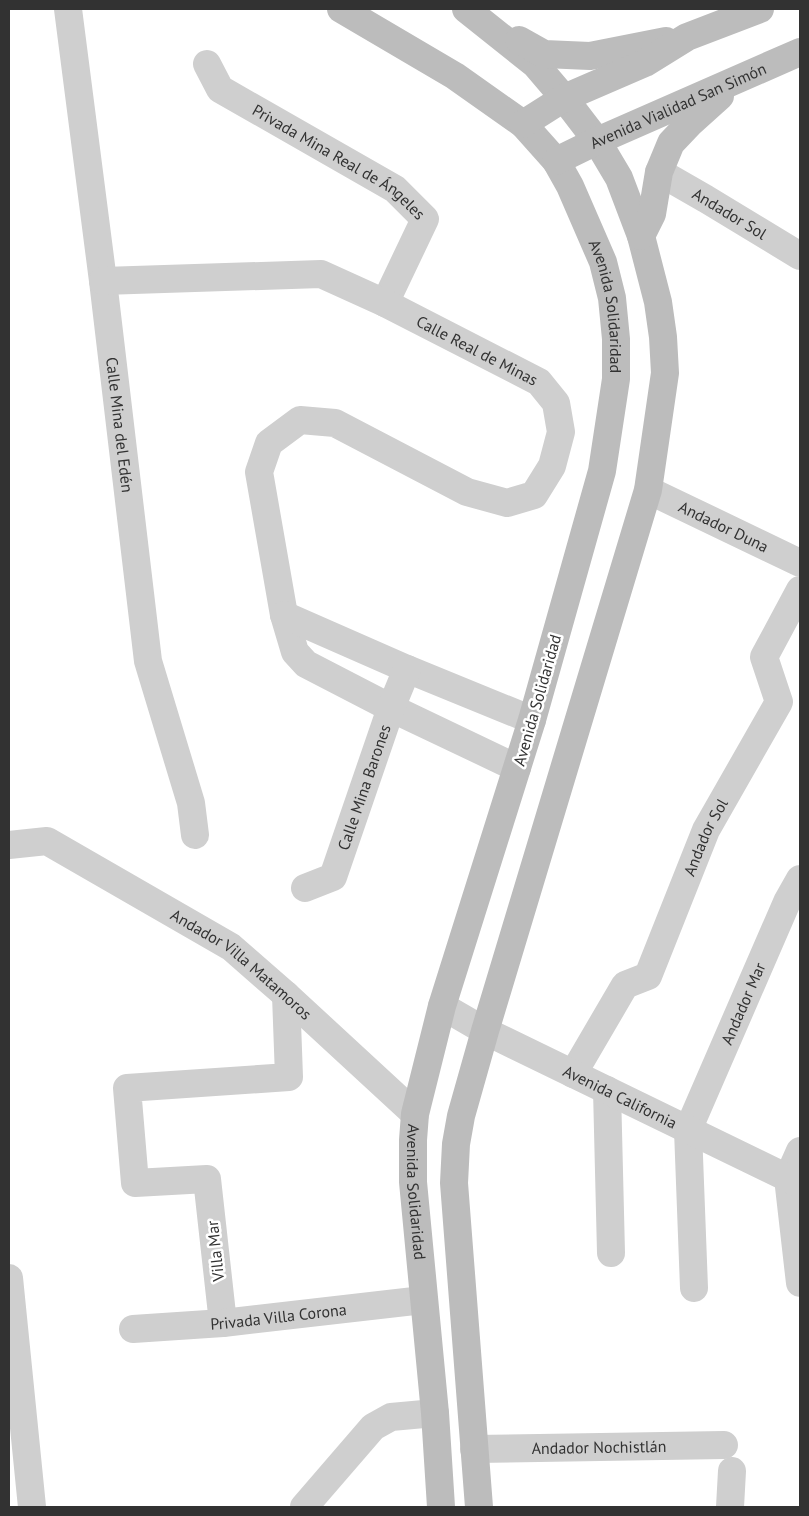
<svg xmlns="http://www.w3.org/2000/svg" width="809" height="1516" font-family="'PT Sans',sans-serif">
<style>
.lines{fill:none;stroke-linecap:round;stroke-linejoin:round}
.minor{stroke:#cfcfcf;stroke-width:28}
.tertiary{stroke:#cfcfcf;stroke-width:28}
.secondary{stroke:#bcbcbc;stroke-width:28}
.labels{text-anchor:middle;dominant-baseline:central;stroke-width:5;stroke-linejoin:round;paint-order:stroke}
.street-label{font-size:16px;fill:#323232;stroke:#fff}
</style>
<rect width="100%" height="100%" fill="#fff"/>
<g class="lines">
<g class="minor">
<path id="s1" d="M68,9L103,281L148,661L191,803L195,835"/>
<path id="s2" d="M207,64L220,89L395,189L425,219L385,303"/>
<path id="s3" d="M659,172L706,199L800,256"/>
<path id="s4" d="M103,281L321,274L385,303L539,382L556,403L561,432L552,466L534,495L507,503L467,492L335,423L300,420L269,443L259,472L284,615L295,652L306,664L391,708L517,768"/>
<path id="s5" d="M648,490L800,563"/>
<path d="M284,615L407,669L532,720"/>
<path id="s6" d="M9,845L47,841L231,947L286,995L415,1114"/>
<path id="s7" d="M305,888L333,877L391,708L407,669"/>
<path id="s8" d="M573,1074L625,985L648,976L706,830L779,702L764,657L800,590"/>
<path d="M607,1090L611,1253"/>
<path d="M800,1151L788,1178L800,1283"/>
<path d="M9,1278L32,1507"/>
<path id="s9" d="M694,1288L688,1130L787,902L800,879"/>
<path d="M223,1323L207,1179L135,1183L127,1088L289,1077L286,995"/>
<path id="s10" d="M133,1329L223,1323L423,1300"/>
<path id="s11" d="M474,1449L724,1445"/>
<path d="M730,1507L732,1471"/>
</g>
<g class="tertiary">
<path id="s12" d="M442,1006L485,1031L800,1184"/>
<path d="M304,1507L373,1427L391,1417L435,1413"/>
</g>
<g class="secondary">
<path id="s13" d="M341,9L455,76L523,124L556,161L570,186L603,262L612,298L616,339V379L602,471L532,720L442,1006L415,1114L413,1140V1182L435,1413L441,1507"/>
<path d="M466,9L535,64L564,98L597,141L619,178L641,236L658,302L663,337L665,373L648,490L485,1031L461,1116L456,1144L454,1183L479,1507"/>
<path d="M519,40L544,54L590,56L666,41"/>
<path d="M523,124L564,98L645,63L687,37L760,9"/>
<path id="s14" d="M556,161L597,141L800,52"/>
<path d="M641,236L652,214L659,172L671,143L690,123L720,96"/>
</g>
</g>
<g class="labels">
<g class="street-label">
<text stroke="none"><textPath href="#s14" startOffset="134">Avenida Vialidad San Simón</textPath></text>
<text stroke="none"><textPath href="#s2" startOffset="168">Privada Mina Real de Ángeles</textPath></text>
<text stroke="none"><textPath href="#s3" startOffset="82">Andador Sol</textPath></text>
<text stroke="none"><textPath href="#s13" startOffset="421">Avenida Solidaridad</textPath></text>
<text stroke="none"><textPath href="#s4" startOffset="392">Calle Real de Minas</textPath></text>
<text stroke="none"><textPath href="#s1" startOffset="419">Calle Mina del Edén</textPath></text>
<text stroke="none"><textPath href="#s5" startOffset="84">Andador Duna</textPath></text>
<text transform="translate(537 700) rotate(-74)">Avenida Solidaridad</text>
<text stroke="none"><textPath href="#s7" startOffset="125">Calle Mina Barones</textPath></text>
<text stroke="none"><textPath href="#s8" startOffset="278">Andador Sol</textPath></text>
<text stroke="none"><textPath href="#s6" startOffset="269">Andador Villa Matamoros</textPath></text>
<text stroke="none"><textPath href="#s9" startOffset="296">Andador Mar</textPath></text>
<text stroke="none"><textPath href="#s12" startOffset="200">Avenida California</textPath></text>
<text stroke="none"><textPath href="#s13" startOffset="1336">Avenida Solidaridad</textPath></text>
<text transform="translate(215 1251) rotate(-96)">Villa Mar</text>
<text stroke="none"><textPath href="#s10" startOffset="146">Privada Villa Corona</textPath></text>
<text stroke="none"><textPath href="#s11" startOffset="125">Andador Nochistlán</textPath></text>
</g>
</g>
<rect width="809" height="1516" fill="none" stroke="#323232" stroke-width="20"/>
</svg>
